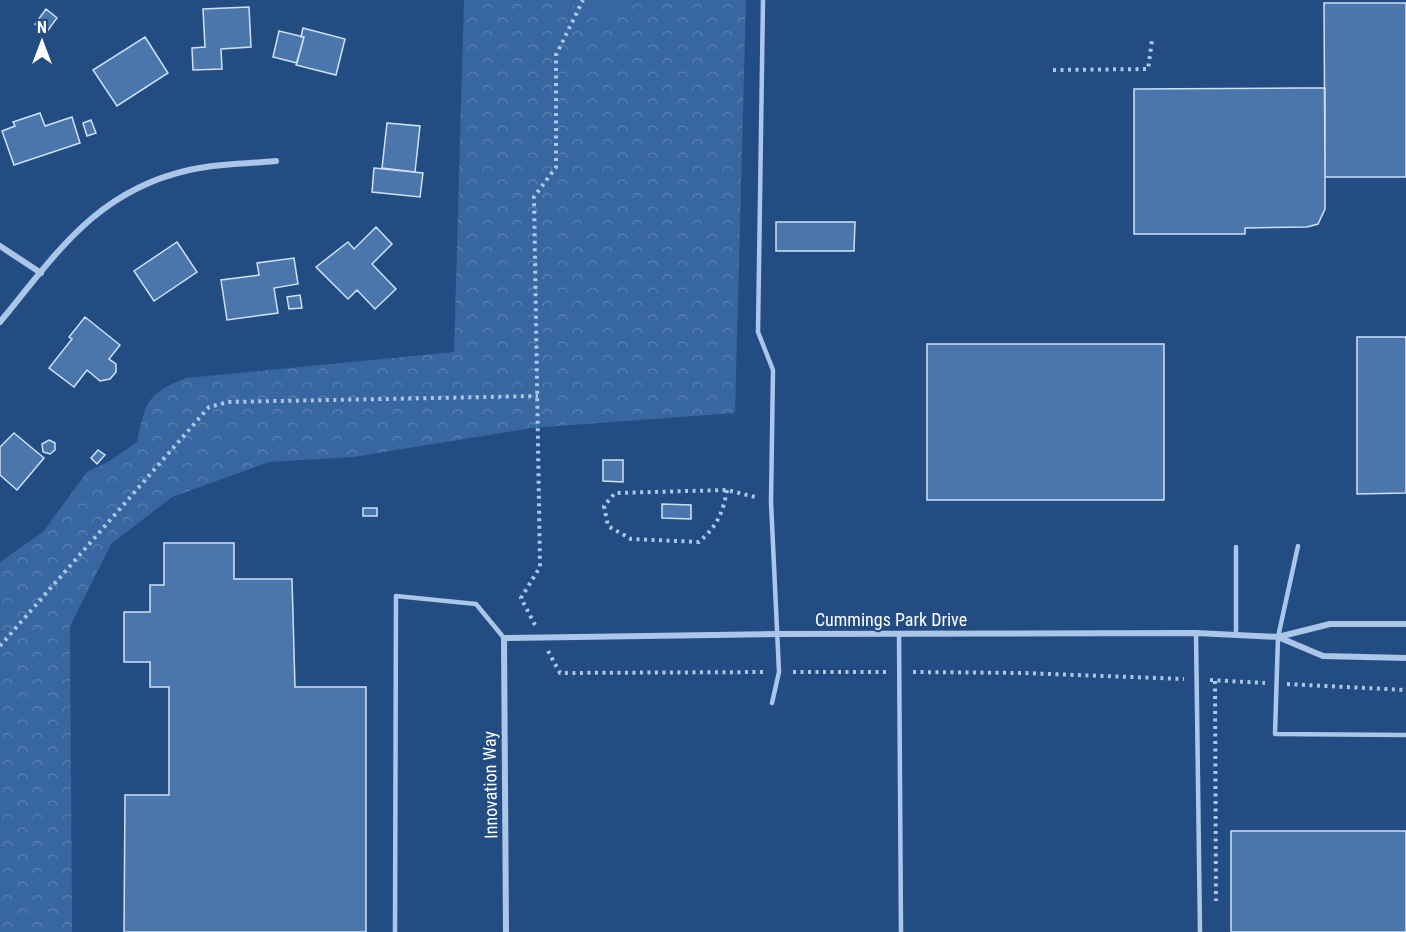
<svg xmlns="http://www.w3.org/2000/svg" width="1406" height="932" font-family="'Roboto Condensed',sans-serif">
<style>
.green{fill:#3766a0}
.forest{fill:url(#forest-crowns)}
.building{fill:#4b76ab;stroke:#cfe0f6;stroke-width:1.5}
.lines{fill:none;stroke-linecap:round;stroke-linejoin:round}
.path{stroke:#abc6e8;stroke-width:4;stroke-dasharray:3 4.5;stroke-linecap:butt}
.service{stroke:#abc6e8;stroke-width:4.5}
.minor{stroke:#abc6e8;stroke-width:6}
.labels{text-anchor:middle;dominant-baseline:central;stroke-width:4.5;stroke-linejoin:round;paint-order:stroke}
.street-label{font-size:18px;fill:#fff;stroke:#234c83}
</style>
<defs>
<pattern id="forest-crowns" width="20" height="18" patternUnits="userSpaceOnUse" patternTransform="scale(1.5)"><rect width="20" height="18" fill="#3766a0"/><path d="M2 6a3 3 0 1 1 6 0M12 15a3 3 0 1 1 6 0" fill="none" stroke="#557dae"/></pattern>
</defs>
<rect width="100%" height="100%" fill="#234c83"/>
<path class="green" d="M575,0H649L629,3L574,24Z"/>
<path class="forest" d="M464,0H575L574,23L629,3L649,0H746L735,413L532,428L354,457L269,462L172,497L111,544L70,626L72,932H0V562L43,532L87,472L111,460L137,442C146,402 146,394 186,378L454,352Z"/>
<path class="building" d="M1324,3H1406V177H1325Z
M249,7L251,47L221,49L222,69L193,70L192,48L205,47L203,9Z
M46,9L57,18L46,33L35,24Z
M303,28L345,39L336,75L296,65L304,37H301Z
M279,31L304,37L297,63L273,57Z
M145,37L168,73L117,106L93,70Z
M1300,88H1325V209L1318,224L1307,227L1245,228V234H1134V89Z
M40,113L45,126L72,117L80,143L14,165L2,131L15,126L13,122Z
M91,120L96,133L87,136L83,123Z
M387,123L420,126L415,172L382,168Z
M374,168L423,173L420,197L372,192Z
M776,222H855L854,251H776Z
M376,227L392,244L372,264L396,289L375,309L357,290L348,299L316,267L348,242L354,249Z
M177,242L197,272L154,301L134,271Z
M294,258L298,284L274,288L278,313L227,320L221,280L259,275L257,263Z
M300,295L302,308L289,309L287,297Z
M85,317L120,345L109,359L116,364V372L110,379L100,381L87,370L74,387L49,368L72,339L69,337Z
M1357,337H1406V493L1357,494Z
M927,344H1164V500H927Z
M14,433L44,458L17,490L0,475V447Z
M49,440L55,443V450L50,454L43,452L42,444Z
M98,450L105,455L97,464L91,458Z
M603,460H623V482L603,481Z
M662,504L691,505V519L662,518Z
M363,508H377V516H363Z
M164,543H234V579H292L295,687H366V932H124L125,795H169V687H150V662H124V612H150V585H164Z
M1231,831H1406V932H1231Z"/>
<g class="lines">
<path class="path" d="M1053,70L1148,69L1152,40
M727,490C723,513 717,526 699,542L631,539L608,526L604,506L615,493L727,490L759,498
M535,625L521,598L540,567L534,197L556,167V55L583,0
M0,646L209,407L228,402L538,396
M548,651L560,673L767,672
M793,672H887
M913,672L1023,673L1184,679
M1210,680L1265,683
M1215,681L1216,901
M1287,684L1406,690"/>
<path class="service" d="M763,0L758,332L773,370L771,502L779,672L772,703
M1298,546L1278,637L1275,734L1406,735
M1196,633L1200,932
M899,634L901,932
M1236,634V547
M395,932L396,596L476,604L504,638"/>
<path class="minor" d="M0,246L41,273
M0,322C57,253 96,191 189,170C217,163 248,164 276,161
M1278,637L1323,656L1406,658
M506,932L504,638L778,634L1196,633L1278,637L1330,624H1406"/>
</g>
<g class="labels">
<g class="street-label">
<text x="891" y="619">Cummings Park Drive</text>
<text transform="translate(490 785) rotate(-91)">Innovation Way</text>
</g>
</g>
<g transform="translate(42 42)" stroke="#234c83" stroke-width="4.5" paint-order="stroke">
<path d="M0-4.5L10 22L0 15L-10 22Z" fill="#ffffff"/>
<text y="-9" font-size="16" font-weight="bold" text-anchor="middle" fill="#ffffff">N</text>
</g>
</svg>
